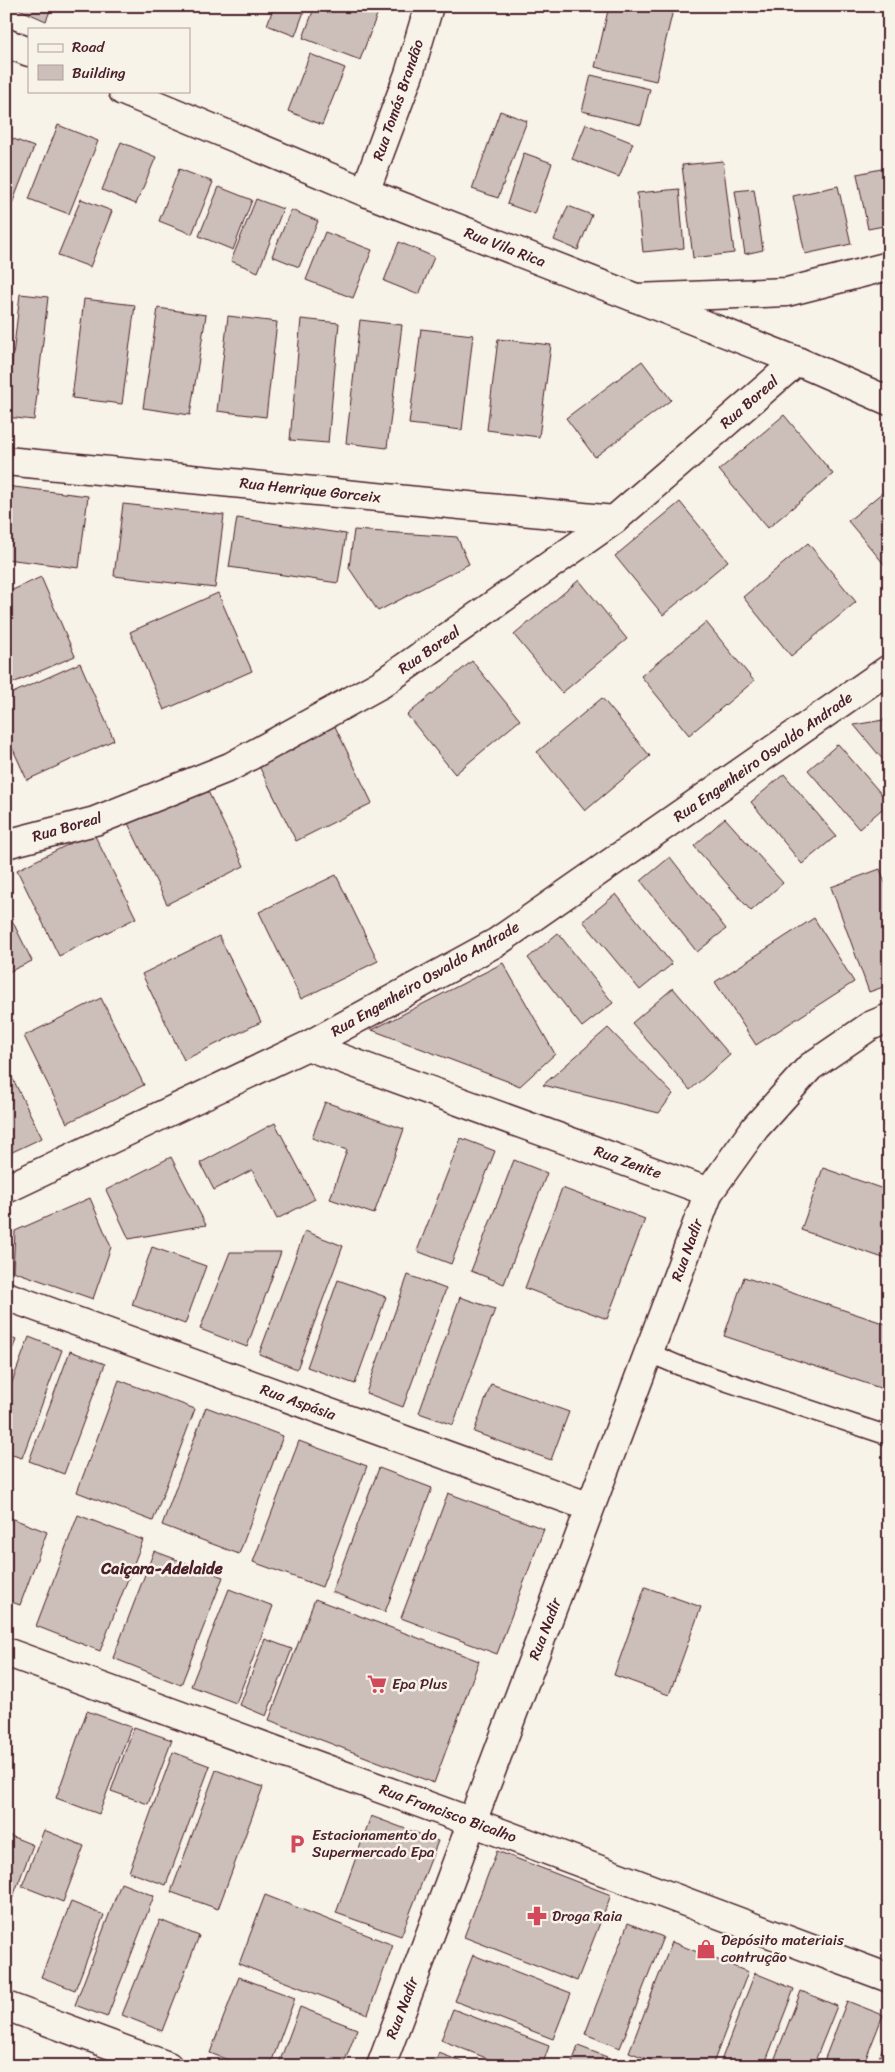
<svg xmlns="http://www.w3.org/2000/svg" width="895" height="2072" font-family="Sriracha,sans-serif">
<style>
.building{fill:#ccbfb9;stroke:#4a1f2b}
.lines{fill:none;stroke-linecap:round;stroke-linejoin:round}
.lane-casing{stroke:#4a1f2b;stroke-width:21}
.street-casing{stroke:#4a1f2b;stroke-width:31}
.secondary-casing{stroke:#4a1f2b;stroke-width:31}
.lane{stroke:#f7f3e8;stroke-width:18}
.street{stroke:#f7f3e8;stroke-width:28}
.secondary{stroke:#f7f3e8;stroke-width:28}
.labels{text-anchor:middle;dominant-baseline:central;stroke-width:5;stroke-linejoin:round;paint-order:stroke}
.street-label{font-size:15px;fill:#4a1f2b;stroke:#f7f3e8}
.poi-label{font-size:15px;fill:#4a1f2b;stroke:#f7f3e8;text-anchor:start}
.neighbourhood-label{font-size:16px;font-weight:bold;fill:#4a1f2b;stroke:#f7f3e8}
</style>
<rect width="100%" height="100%" fill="#f7f3e8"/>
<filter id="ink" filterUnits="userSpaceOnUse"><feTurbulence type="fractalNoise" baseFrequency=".02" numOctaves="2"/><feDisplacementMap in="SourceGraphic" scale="10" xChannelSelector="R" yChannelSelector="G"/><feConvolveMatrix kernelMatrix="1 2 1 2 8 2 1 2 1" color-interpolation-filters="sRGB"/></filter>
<g filter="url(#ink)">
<path class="building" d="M12,6H52L46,21Z
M274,6H306L295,36L267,25Z
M315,6H363L378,12L360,60L303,38Z
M609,6H674L656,81L595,67Z
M310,54L345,68L322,125L288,111Z
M591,75L650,89L641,125L582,111Z
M500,111L527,121L498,198L472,189Z
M586,124L633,143L619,177L572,159Z
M58,125L98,141L69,214L29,199Z
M6,136L34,147L10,209L6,208Z
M121,142L156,157L136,204L102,190Z
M524,153L552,163L535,214L507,204Z
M723,161L734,253L693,258L682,165Z
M886,168L889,181V225L868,229L857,174Z
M179,169L213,182L192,234L159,221Z
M838,186L851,244L805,254L793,196Z
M219,187L252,200L233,250L199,236Z
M679,189L684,248L643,252L637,193Z
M754,189L763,250L745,254L735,191Z
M81,199L112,211L90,267L58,255Z
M256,199L283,209L258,272L231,261Z
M568,206L592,215L578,250L554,240Z
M291,210L318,221L299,267L272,256Z
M325,232L372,250L353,298L306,280Z
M399,242L434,257L419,295L384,281Z
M20,294L48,297L34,420L6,417Z
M84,299L135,305L122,404L72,398Z
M158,308L206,315L190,415L143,408Z
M228,316L277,322L266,417L217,411Z
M301,319L339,323L328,443L290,440Z
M360,320L402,325L387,448L346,443Z
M6,323H9L6,345Z
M421,329L473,335L462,430L409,424Z
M498,339L551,345L539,437L487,430Z
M642,361L671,400L595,457L566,418Z
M784,415L833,474L768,528L719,470Z
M6,486L88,496L79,568L6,559Z
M889,487V570L848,521Z
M680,502L728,561L663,615L615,556Z
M123,504L224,515L215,588L114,576Z
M237,518L346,534L338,583L229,567Z
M354,530L457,537L469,564L378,611L349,568Z
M808,543L856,602L791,656L743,597Z
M41,577L75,656L6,686V593Z
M579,580L627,639L562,693L514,635Z
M218,593L252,671L164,710L130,632Z
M706,622L754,681L689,735L641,676Z
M472,661L520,720L455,774L407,715Z
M80,663L114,740L27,780L6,734V696Z
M602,698L650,756L585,811L537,752Z
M330,716L372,803L296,841L253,754Z
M889,719V767L854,725Z
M838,744L889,803L859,829L808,770Z
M784,774L836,836L802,864L751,802Z
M202,779L244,866L167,904L125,817Z
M725,818L783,883L751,911L694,846Z
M93,832L136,918L59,956L17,870Z
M670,857L726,929L697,952L641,881Z
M880,869L889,893V985L869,992L831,887Z
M336,875L378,961L301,999L259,912Z
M616,894L672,964L640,990L583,921Z
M6,908L32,961L6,973Z
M814,918L854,982L756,1045L715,982Z
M558,933L613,1003L582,1027L528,958Z
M219,936L261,1022L184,1060L142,974Z
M503,963L555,1054L520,1086L372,1030Z
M673,988L730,1055L690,1090L632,1023Z
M101,998L144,1085L67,1123L24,1036Z
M608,1028L673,1094L659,1113L543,1085Z
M6,1065L42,1138L6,1155Z
M325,1102L404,1129L374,1214L330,1199L347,1150L312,1138Z
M275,1123L315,1199L277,1219L252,1170L214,1190L200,1163Z
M461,1138L495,1151L451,1264L417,1251Z
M171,1157L206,1225L129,1239L106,1190Z
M514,1160L547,1173L504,1284L471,1271Z
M823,1168L889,1191V1260L801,1230Z
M562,1188L645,1219L607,1319L525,1288Z
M90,1198L111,1247L93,1299L13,1271L15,1231Z
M305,1231L343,1246L297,1369L259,1354Z
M152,1247L206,1266L185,1324L132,1305Z
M230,1252H281L247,1347L200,1329Z
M408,1275L446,1289L403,1407L366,1393Z
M744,1277L889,1325V1391L724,1336Z
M338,1280L386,1297L355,1384L307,1367Z
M460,1297L495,1309L453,1425L419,1413Z
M6,1336L16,1340L6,1365Z
M29,1337L62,1350L22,1458L6,1453V1398Z
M70,1351L105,1364L64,1474L29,1461Z
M119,1380L195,1409L153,1521L77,1492Z
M491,1384L569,1412L551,1460L474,1432Z
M206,1407L283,1436L239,1554L162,1525Z
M299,1441L367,1466L322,1587L253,1562Z
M379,1468L432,1488L385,1612L332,1592Z
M448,1493L544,1529L497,1654L401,1618Z
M78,1515L143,1540L100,1651L36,1626Z
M11,1518L47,1532L20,1605L6,1600V1530Z
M154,1551L223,1577L181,1685L113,1658Z
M645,1587L701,1607L669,1695L614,1675Z
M229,1589L273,1606L236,1703L191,1686Z
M315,1599L479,1661L434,1783L269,1720Z
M265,1639L292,1649L266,1716L240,1705Z
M87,1711L131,1727L99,1814L56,1798Z
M134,1727L172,1740L148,1804L111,1791Z
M173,1752L210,1766L166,1885L129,1872Z
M216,1770L263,1787L218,1909L171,1892Z
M371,1816L438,1841L401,1936L336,1913Z
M44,1830L84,1846L63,1902L22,1886Z
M6,1834L33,1845L6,1915Z
M497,1851L611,1895L577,1981L464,1937Z
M121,1883L154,1896L107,2017L75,2005Z
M265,1895L393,1945L368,2014L239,1964Z
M71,1902L104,1915L75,1990L41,1977Z
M160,1920L199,1936L162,2031L122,2015Z
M628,1923L663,1937L620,2048L585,2034Z
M672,1942L748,1972L712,2066H666L629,2052Z
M473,1955L571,1993L553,2039L455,2001Z
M755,1973L794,1989L764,2066H719Z
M239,1977L295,1998L270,2066H244L210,2053Z
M801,1991L837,2006L813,2066H772Z
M847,2001L883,2015L863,2066H822Z
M300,2007L357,2029L343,2066H278Z
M453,2009L549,2046L542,2066H506L441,2040Z
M889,2031V2066H876Z
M578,2046L607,2057L603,2066H571Z
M439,2053L473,2066H434Z"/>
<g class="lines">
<defs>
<path id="lane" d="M649,1353L680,1366L889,1436"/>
<path id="street" d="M636,298L787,292L889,266
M797,361L889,401
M6,461L614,520
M307,1046L709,1192L755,1128L810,1067L870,1026L889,1018
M6,1189L307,1046L497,942L889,669
M6,1296L590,1507
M472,1822L709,1192"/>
<path id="secondary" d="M6,43L29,52
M365,192L409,74L429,6
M6,844L95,821L230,767L381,684L614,520L797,361L365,192L123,91
M6,1652L472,1822L889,1978
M6,2006L168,2066
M381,2066L472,1822"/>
</defs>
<use href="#lane" class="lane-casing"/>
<use href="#street" class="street-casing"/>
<use href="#secondary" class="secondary-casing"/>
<use href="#lane" class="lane"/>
<use href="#street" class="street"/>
<use href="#secondary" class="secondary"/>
</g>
</g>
<defs>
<symbol id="supermarket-bare" viewBox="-9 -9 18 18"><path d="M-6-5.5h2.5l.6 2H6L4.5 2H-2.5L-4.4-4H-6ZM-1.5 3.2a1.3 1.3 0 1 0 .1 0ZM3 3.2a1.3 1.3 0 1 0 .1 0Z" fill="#d1495b" stroke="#f7f3e8" stroke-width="2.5" paint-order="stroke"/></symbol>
<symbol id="parking-bare" viewBox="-9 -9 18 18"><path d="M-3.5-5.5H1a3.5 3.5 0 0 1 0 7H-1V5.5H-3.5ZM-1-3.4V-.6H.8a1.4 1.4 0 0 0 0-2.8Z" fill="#d1495b" stroke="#f7f3e8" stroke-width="2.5" paint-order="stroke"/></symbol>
<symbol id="pharmacy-bare" viewBox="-9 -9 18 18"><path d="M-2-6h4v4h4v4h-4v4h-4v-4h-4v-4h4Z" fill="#d1495b" stroke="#f7f3e8" stroke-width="2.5" paint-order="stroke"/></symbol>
<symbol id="shop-bare" viewBox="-9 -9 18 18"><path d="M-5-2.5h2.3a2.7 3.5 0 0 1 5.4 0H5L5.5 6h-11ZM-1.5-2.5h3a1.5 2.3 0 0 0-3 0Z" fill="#d1495b" stroke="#f7f3e8" stroke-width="2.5" paint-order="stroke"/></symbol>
</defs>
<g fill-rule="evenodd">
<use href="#supermarket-bare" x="363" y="1670" width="28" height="28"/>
<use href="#parking-bare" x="283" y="1830" width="28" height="28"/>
<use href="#pharmacy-bare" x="523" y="1902" width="28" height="28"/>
<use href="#shop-bare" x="692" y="1935" width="28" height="28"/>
</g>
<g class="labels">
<g class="street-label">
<text transform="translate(398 100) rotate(-71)">Rua Tomás Brandão</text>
<text transform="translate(505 247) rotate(21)">Rua Vila Rica</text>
<text transform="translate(749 402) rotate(-41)">Rua Boreal</text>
<text transform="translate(310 490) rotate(6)">Rua Henrique Gorceix</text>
<text transform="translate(429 650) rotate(-35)">Rua Boreal</text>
<text transform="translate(763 757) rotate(-35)">Rua Engenheiro Osvaldo Andrade</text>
<text transform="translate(67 827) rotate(-16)">Rua Boreal</text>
<text transform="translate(425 979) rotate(-30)">Rua Engenheiro Osvaldo Andrade</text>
<text transform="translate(628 1162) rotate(20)">Rua Zenite</text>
<text transform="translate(687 1250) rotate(-70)">Rua Nadir</text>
<text transform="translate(298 1402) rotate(20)">Rua Aspásia</text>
<text transform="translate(545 1629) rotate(-69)">Rua Nadir</text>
<text transform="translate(448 1813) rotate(20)">Rua Francisco Bicalho</text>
<text transform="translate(402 2008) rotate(-69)">Rua Nadir</text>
</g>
<g class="poi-label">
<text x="392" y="1684">Epa Plus</text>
<text x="312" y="1835">Estacionamento do<tspan x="312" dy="17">Supermercado Epa</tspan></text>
<text x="552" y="1916">Droga Raia</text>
<text x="721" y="1940">Depósito materiais<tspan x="721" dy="17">contrução</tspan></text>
</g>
<g class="neighbourhood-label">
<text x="162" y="1568">Caiçara-Adelaide</text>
</g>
</g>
<rect width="895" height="2072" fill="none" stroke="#f7f3e8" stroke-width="25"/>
<rect x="12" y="12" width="870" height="2047" fill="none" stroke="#4a1f2b" stroke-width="2" filter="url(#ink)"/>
<rect x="28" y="28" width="162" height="65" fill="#f7f3e8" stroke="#b29e9c"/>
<rect x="38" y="44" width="25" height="8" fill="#f7f3e8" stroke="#b29e9c"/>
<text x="72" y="52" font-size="15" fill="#4a1f2b">Road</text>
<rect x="38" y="65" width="25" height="15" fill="#ccbfb9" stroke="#b29e9c"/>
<text x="72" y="78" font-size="15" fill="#4a1f2b">Building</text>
</svg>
